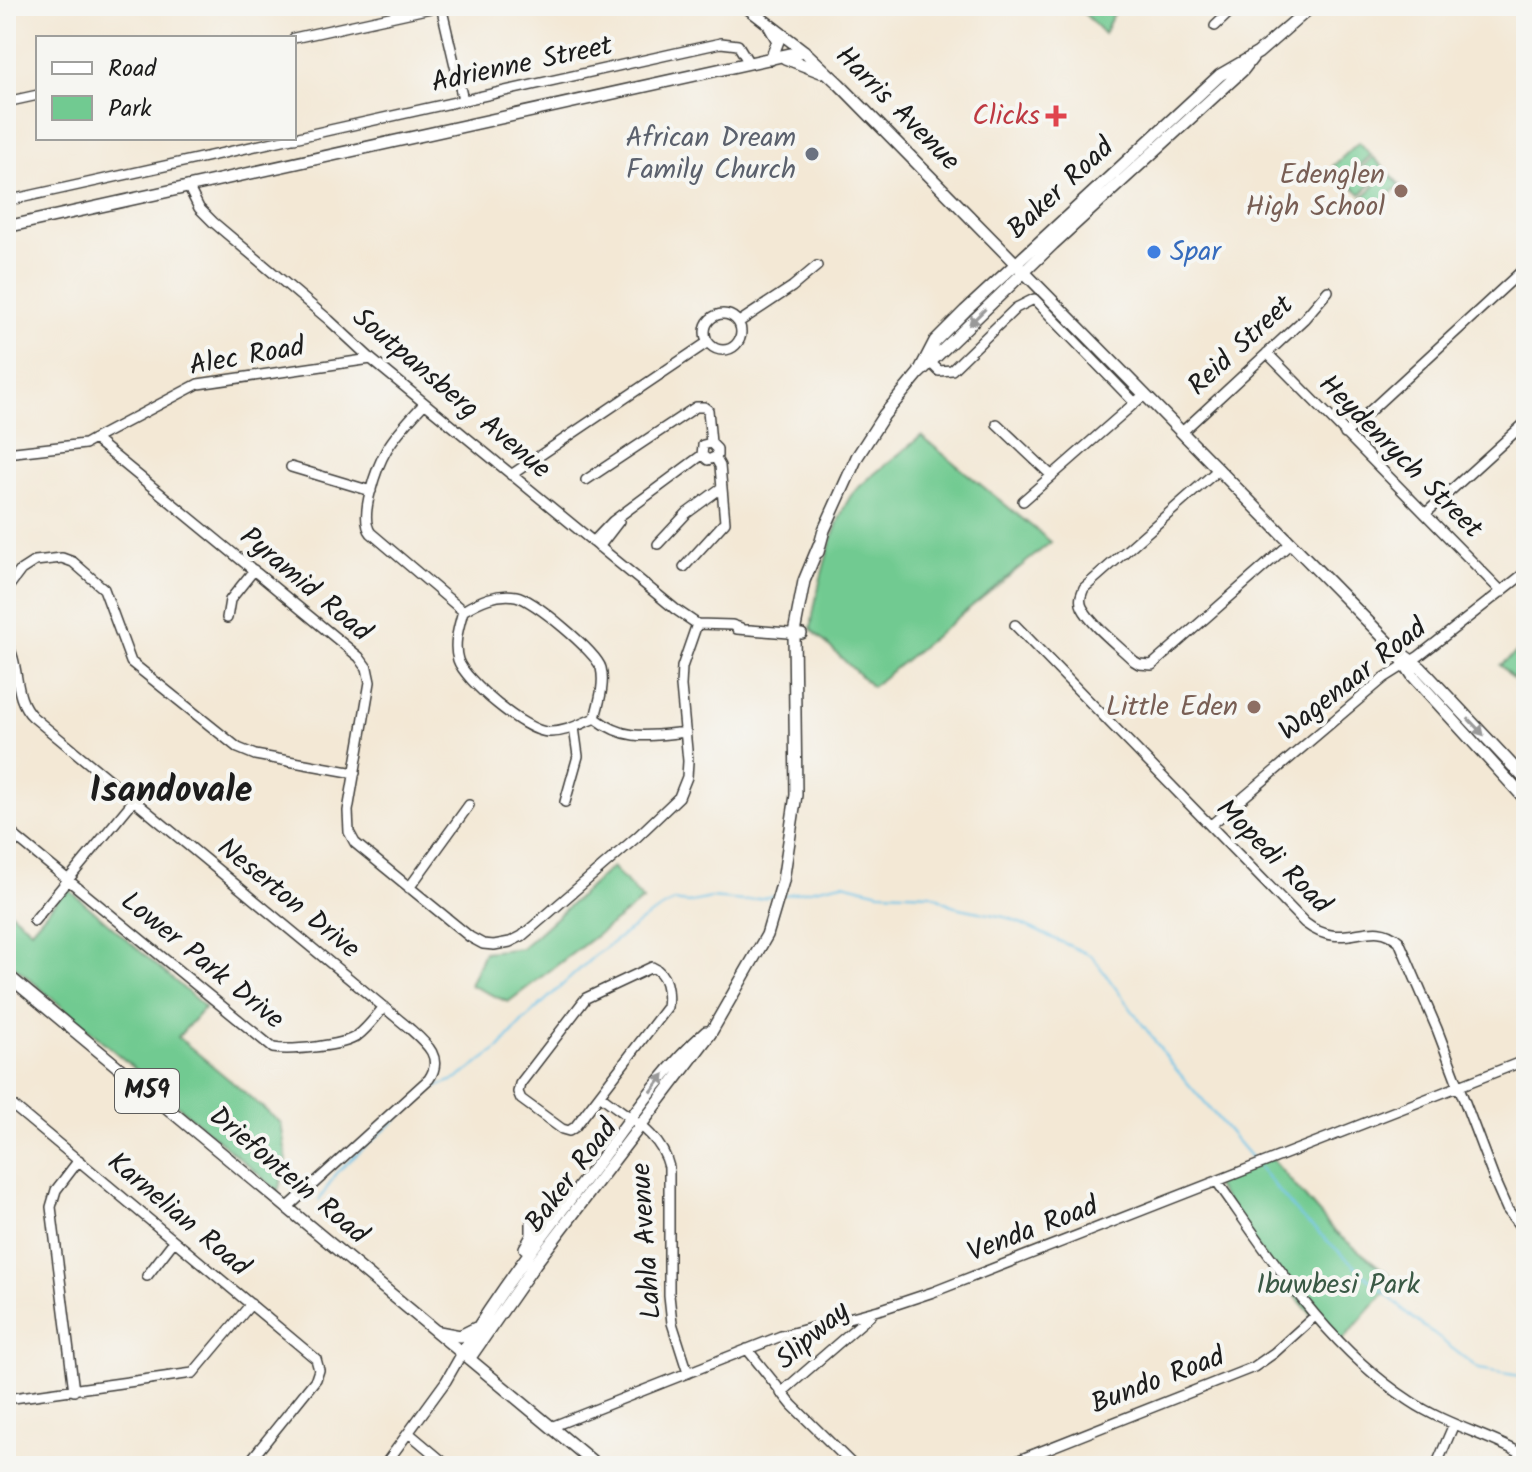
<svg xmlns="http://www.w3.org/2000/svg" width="1532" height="1472" font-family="Kalam,sans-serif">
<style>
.green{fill:#71ca91;stroke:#467356;stroke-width:2}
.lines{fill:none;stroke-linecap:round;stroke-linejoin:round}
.stream{stroke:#6cc2e8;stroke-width:2}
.minor-casing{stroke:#3c3b38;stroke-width:12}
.major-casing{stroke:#3c3b38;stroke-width:14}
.minor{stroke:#fff;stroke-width:9}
.major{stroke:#fff;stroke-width:11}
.oneway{fill:#999}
.health-dot{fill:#e0444e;stroke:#f6f6f2;stroke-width:3}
.worship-dot{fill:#6b7280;stroke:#f6f6f2;stroke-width:3}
.education-dot{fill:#8d6e63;stroke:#f6f6f2;stroke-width:3}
.shop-dot{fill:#3f7fe0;stroke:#f6f6f2;stroke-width:3}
.labels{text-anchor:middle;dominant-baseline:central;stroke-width:8;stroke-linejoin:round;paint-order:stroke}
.shield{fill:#f6f6f2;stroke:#5d5d5c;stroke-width:2}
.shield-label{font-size:26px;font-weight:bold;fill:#1c1c1c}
.street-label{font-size:28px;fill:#1c1c1c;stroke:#f6f6f2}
.health-label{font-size:28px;fill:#be3a42;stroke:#f6f6f2;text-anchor:end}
.worship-label{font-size:28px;fill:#5b616d;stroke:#f6f6f2;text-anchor:end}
.education-label{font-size:28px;fill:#785e54;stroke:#f6f6f2;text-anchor:end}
.shop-label{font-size:28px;fill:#366cbe;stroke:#f6f6f2;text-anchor:start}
.park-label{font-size:28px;fill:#3a5945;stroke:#f6f6f2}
.district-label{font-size:36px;font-weight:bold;fill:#1c1c1c;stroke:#f6f6f2}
</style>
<rect width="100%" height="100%" fill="#f6f6f2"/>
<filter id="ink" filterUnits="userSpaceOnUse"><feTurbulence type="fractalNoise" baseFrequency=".0125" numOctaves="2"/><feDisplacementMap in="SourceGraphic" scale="16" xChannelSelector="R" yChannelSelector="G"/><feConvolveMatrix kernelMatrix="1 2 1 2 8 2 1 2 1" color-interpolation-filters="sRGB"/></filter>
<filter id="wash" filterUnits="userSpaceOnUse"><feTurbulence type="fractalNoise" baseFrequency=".006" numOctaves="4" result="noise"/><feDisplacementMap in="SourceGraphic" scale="32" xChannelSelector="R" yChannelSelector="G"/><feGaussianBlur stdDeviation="1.8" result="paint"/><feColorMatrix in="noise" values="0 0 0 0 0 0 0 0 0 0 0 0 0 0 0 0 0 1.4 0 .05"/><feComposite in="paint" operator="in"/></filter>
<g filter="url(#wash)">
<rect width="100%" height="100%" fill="#f3e8d5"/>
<path class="green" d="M1077,6H1117L1104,34Z
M1359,142L1371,155L1346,179L1333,166Z
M1373,157L1386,170L1361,194L1348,182Z
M1388,172L1400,185L1375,209L1363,197Z
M921,436L1051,542L872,687L811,629C815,596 832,526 850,497C859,483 906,450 921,436Z
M1526,645V691L1500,665Z
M612,867L643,900L508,1002L470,985L484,952L522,948Z
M67,888L205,1007L178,1037L281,1123L287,1161L278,1191L6,959V908L31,930Z
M1270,1157L1336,1233L1396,1280L1340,1343C1288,1295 1250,1239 1212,1180Z"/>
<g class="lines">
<path class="stream" d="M785,895L843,883L880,892L931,894L955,907L1009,918L1092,956L1174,1067L1255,1162
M1259,1167L1299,1215L1410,1316L1479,1369L1526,1377
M319,1201L336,1173L432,1088L457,1079L498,1049L523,1021L593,957L647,917L674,901L687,903L711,898L744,901L774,896"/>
</g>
</g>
<g filter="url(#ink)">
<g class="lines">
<defs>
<path id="minor" d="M441,6L463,100
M1215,26L1236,6
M294,38L440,6
M6,102L38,95
M294,138L721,43L738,45L749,63
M188,186L199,208L213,222L329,320L371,359L675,609L697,624L732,625L741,628
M6,201L292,138
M705 332a18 18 0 1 1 36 0a18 18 0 1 1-36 0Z
M739,322L792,287L817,266
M1267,353L1502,592
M931,363L939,371L952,370L1016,308L1034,299L1135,403
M424,404C411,418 397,432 387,449C377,466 358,517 371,533L463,611
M997,424L1051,475
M1182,432L1304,319L1328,291
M1345,434L1526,267
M94,439L198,384L371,359
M6,453L85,444L94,439L359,657L367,668L370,682L348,811L349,832L355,843L470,937L483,944L494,945L510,942L522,936L638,836L679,797L687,777L688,761L681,686L682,667L697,624
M291,467L371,491
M1219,469L1084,588C1081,595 1079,600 1082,607C1091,625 1120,647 1134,661L1139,664L1152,665L1291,543
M511,475L708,342
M586,480L696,407H704L708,410L711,443
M1023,501L1145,394
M1425,514L1526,422
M593,542L613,521L702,455L703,445L711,443L717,449V456L708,460L702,455
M658,544L687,513L721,488
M599,547L619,521
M684,567L725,522L720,466L715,457
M6,590L21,570L35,561L62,558L73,562L104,589L131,662L238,748L255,755L355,773
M463,611C479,601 496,593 516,596C533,599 596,652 601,668C605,684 599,702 595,718
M463,611C459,626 453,644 458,660C465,681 526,732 548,732C565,733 580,724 595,718
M227,618L230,600L254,570
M1015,625L1305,923C1345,954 1370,915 1399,941L1437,1029L1496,1184L1507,1209L1526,1234
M737,629L802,634
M6,642C21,665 12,697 33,717L409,1028C426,1043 444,1057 429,1079L287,1208
M595,718C626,742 649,736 686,732
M565,802L578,756L574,727
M1211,825L1384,678L1419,656L1526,572
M6,829L273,1048C290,1051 343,1046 357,1036C368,1028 376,1016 384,1007
M409,888L469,805
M34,921L134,800
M652,967C667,973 669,992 667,1007L575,1127L569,1131L562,1129L521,1099L518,1092L520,1084L586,998Z
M600,1095C626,1117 661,1132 669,1167V1295L672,1323L688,1373
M6,1100L316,1359L319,1370L316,1379L246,1466
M1218,1183C1274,1262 1327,1347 1410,1401C1446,1425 1489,1435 1526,1456
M147,1276L174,1241
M747,1349L792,1405L854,1466
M74,1391L51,1207L56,1190L79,1160
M781,1393L872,1314
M6,1399L193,1373L251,1304
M551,1427L781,1336L882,1309L933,1292L1526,1060
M410,1434L448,1466
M384,1466L446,1381L462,1353
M1004,1466L1254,1367L1274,1353L1315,1316
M1436,1466L1454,1424"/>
<path id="major" d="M745,6L804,51L839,84L1394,648L1421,668L1526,780
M770,27L778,41L771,59
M785,58L821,72
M6,227L804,51
M920,370L935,341L965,311L1220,75L1258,53L1312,6
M818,552L824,530L857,457L884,415L918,374L1053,244L1243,70L1253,57
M1397,652L1413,676L1526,800
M6,974L598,1466
M525,1248L532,1236V1220
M439,1332L460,1336L476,1328
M462,1353C502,1287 550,1225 597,1164C631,1118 663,1070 706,1032
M469,1359L535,1264L710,1034L767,935L783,881L796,795L794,633L804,581L819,545"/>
</defs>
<use href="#minor" class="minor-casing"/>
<use href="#major" class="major-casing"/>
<use href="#minor" class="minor"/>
<use href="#major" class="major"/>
</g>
<defs><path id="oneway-solid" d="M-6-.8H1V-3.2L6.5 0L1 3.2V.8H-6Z" transform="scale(2)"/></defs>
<g class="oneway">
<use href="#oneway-solid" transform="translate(977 317) rotate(135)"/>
<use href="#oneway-solid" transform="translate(1476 727) rotate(47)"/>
<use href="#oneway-solid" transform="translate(658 1083) rotate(-53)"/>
</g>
</g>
<path class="health-dot" d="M1052 104h8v8h8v8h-8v8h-8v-8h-8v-8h8z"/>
<circle class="worship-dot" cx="812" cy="154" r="8"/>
<g class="education-dot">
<circle cx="1401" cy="191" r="8"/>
<circle cx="1254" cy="707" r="8"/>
</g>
<circle class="shop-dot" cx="1154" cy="252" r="8"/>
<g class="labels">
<rect class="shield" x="115" y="1069" width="64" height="44" rx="6"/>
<g class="shield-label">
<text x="147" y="1091">M59</text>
</g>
<g class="street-label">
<text transform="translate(522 65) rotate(-12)">Adrienne Street</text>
<text transform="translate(897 109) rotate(45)">Harris Avenue</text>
<text transform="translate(1061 189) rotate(-43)">Baker Road</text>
<text transform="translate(1241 346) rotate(-43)">Reid Street</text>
<text transform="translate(247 357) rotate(-10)">Alec Road</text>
<text transform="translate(451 394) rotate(40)">Soutpansberg Avenue</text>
<text transform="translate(1400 457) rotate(45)">Heydenrych Street</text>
<text transform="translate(305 585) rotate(40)">Pyramid Road</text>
<text transform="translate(1353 680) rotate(-38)">Wagenaar Road</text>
<text transform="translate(1273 857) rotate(45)">Mopedi Road</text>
<text transform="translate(288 899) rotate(39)">Neserton Drive</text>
<text transform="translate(202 961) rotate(39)">Lower Park Drive</text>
<text transform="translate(288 1176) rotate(40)">Driefontein Road</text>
<text transform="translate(572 1176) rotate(-53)">Baker Road</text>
<text transform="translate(178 1215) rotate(40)">Karnelian Road</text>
<text transform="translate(1033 1230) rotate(-21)">Venda Road</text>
<text transform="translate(647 1241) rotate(-94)">Lahla Avenue</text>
<text transform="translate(813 1336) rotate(-41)">Slipway</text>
<text transform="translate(1158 1381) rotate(-21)">Bundo Road</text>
</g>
<g class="health-label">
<text x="1040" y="116">Clicks</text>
</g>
<g class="worship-label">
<text x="796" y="138">African Dream<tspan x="796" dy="32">Family Church</tspan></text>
</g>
<g class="education-label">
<text x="1385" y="175">Edenglen<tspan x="1385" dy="32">High School</tspan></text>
<text x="1238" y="707">Little Eden</text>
</g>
<g class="shop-label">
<text x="1170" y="252">Spar</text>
</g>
<g class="park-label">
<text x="1338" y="1285">Ibuwbesi Park</text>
</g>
<g class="district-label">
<text x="171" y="791">Isandovale</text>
</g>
</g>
<rect width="1532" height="1472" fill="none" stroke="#f6f6f2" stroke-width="32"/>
<rect x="36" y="36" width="260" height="104" fill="#f6f6f2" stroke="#9f9f9c" stroke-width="2"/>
<rect x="52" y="62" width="40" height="12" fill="#ffffff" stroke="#9f9f9c" stroke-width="2"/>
<text x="108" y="76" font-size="24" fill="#1c1c1c">Road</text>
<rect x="52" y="96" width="40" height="24" fill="#71ca91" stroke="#9f9f9c" stroke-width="2"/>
<text x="108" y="116" font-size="24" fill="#1c1c1c">Park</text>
</svg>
